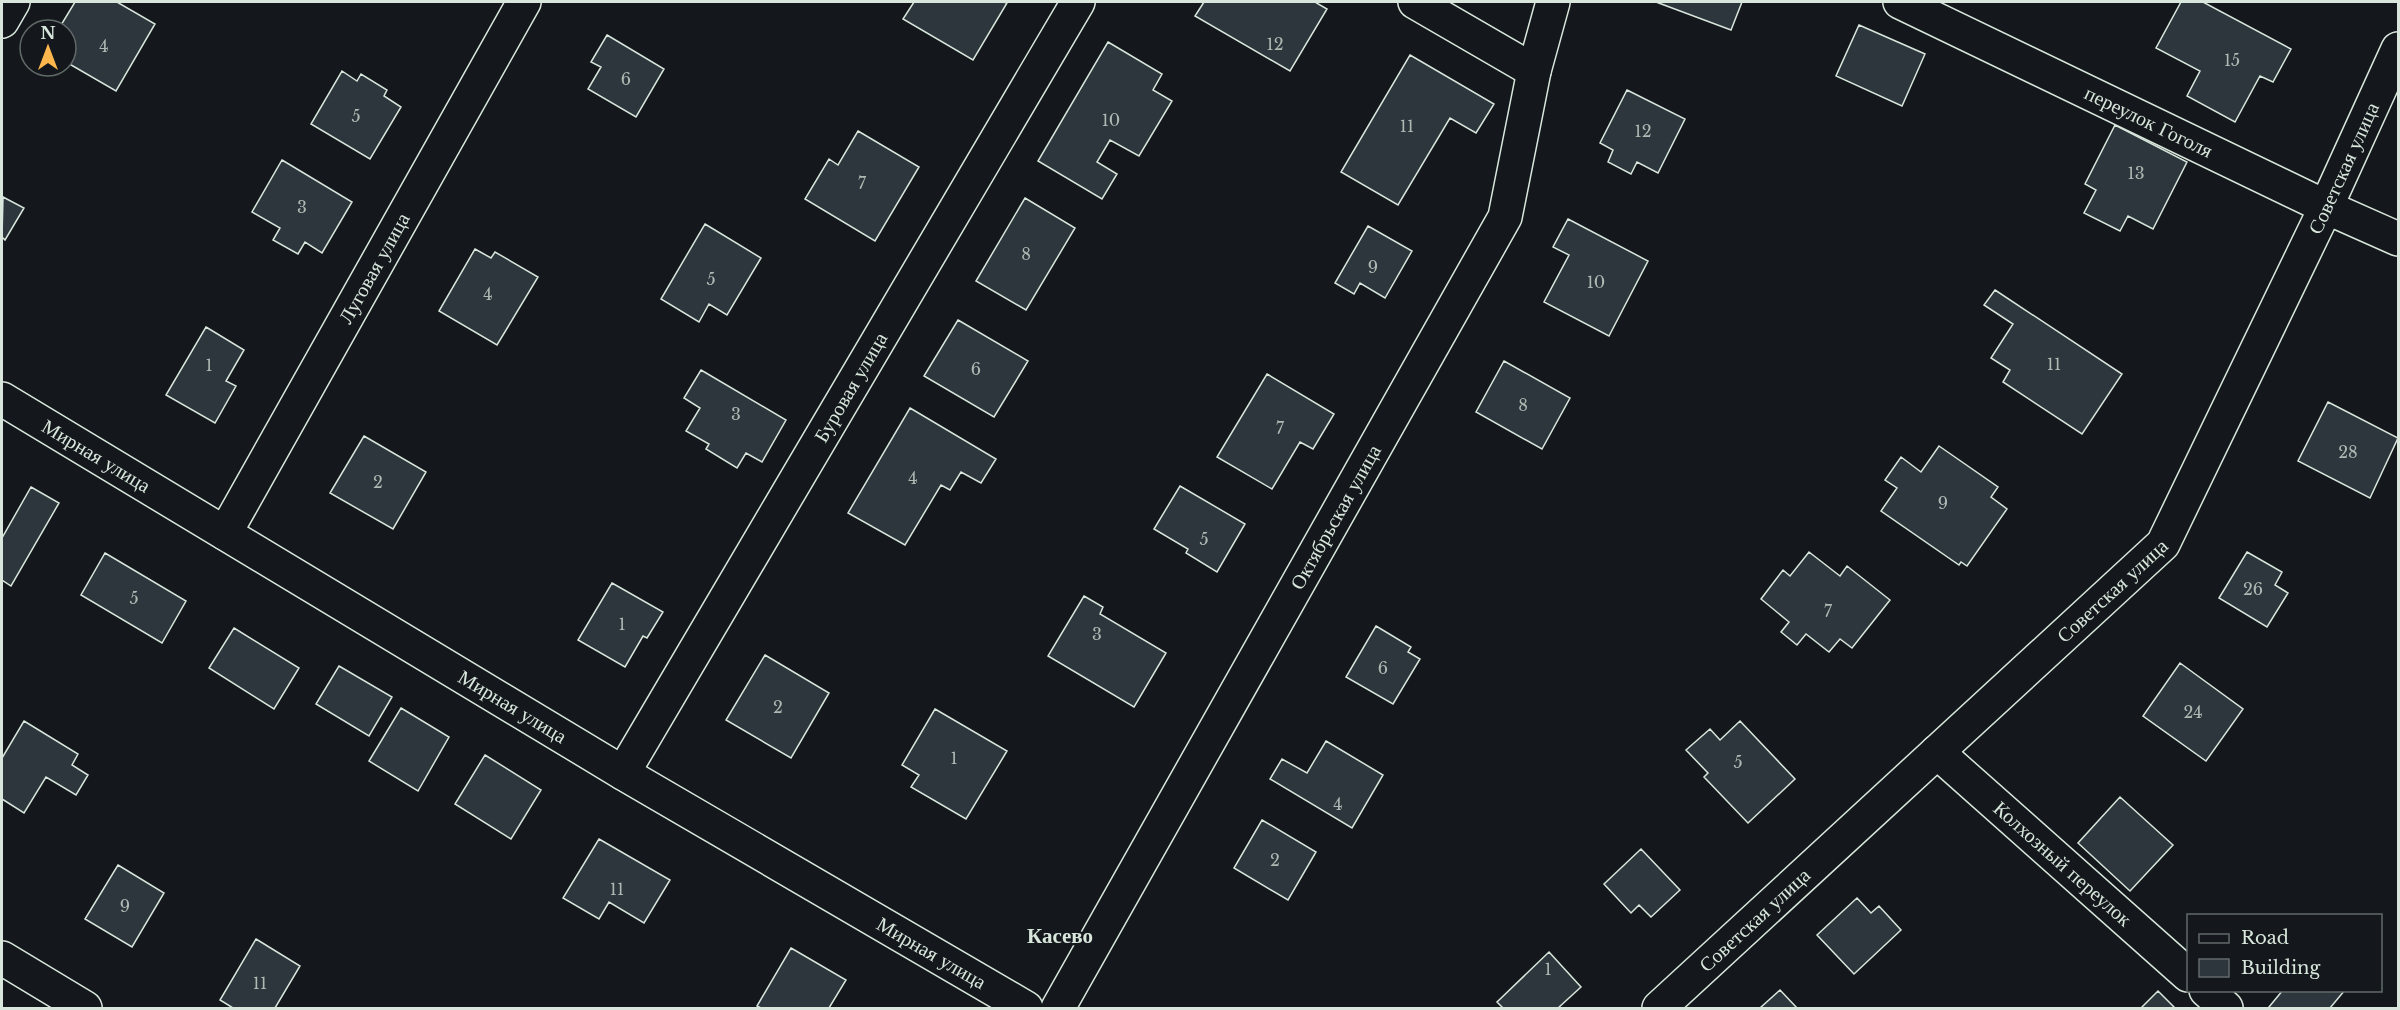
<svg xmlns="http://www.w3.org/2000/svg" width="2400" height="1010" font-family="'Libre Baskerville',serif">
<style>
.building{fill:#2c363c;stroke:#d8e6dc;stroke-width:1.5}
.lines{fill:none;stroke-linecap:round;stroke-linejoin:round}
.minor-casing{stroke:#d8e6dc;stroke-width:36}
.tertiary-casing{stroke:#d8e6dc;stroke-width:36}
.minor{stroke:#14181c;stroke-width:33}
.tertiary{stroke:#14181c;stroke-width:33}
.labels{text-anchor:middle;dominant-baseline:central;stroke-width:4.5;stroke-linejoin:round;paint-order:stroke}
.number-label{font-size:16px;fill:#adbab4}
.street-label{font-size:20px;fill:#d8e6dc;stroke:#14181c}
.neighbourhood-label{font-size:21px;font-weight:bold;fill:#d8e6dc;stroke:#14181c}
</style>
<rect width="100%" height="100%" fill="#14181c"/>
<path class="building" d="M75,2H117L155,24L116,91L66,62V30H58Z
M914,2H1003L1007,3L973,60L903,19Z
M1204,2H1315L1327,9L1290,71L1195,16Z
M1656,2H1742L1731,30Z
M2181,2H2203L2291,49L2273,82L2260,76L2235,122L2187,96L2200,71L2156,48Z
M1859,25L1925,54L1902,106L1836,76Z
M607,35L664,69L636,117L588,89L601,67L591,62Z
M1108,42L1162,74L1153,90L1172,101L1139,156L1110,140L1097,162L1117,174L1102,199L1038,161Z
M1410,55L1494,104L1476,133L1450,118L1398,205L1341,172Z
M342,71L357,81L361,74L387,90L384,96L401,107L370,159L311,124Z
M1627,90L1685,119L1658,173L1637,162L1631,174L1608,162L1613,150L1600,143Z
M2115,125L2187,162L2153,229L2128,216L2120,231L2084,213L2096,190L2085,184Z
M858,131L919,167L875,241L805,199L829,159L838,165Z
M282,160L352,202L322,253L305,242L298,254L273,240L280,228L252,212Z
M3,197L24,208L5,240L2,237Z
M1025,198L1075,228L1026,310L976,281Z
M1568,219L1648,261L1609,336L1544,302L1569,255L1553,247Z
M705,224L761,258L727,315L709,304L699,322L661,299Z
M1368,226L1412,251L1385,298L1360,283L1354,294L1335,283Z
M475,249L491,258L495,252L538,277L497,345L439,311Z
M1995,290L2122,374L2082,434L2003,382L2010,370L1991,358L2013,324L1984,305Z
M958,320L1028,361L994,417L924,376Z
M206,327L244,350L226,381L236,386L215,423L166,395Z
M1504,361L1570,398L1542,449L1476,412Z
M701,370L786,420L762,462L746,453L737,468L706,449L709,444L686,431L700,408L684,398Z
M1267,374L1334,414L1313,449L1300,442L1272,489L1217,457Z
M2328,402L2398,438L2370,498L2298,461Z
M910,408L996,459L981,483L961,472L950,490L941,485L905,545L848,513Z
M364,436L426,472L393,529L330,493Z
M1939,446L1998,487L1991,497L2007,509L1967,566L1961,562L1959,565L1881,511L1897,488L1885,480L1901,457L1921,472Z
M1180,486L1245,524L1217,572L1186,553L1188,549L1154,529Z
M31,487L59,503L11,586L2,580V538Z
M1809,552L1840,576L1847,566L1890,600L1852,648L1840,639L1829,652L1806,634L1797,645L1781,632L1789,622L1761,599L1783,570L1790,576Z
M2247,552L2282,572L2275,585L2288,593L2267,627L2219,598Z
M105,553L186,601L162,643L81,595Z
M612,583L663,612L647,638L643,636L625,667L578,640Z
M1084,596L1103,607L1100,614L1166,653L1134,707L1048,656Z
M1376,626L1411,647L1408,652L1420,659L1393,704L1346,677Z
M234,628L299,668L274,709L209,668Z
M765,655L829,693L791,758L726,720Z
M2180,663L2243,709L2206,761L2143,716Z
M339,666L392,697L369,736L316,704Z
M401,708L449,737L418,791L369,761Z
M935,709L1007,751L966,819L911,787L919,775L902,765Z
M24,721L78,754L72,765L88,775L76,795L46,777L24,813L2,799V758Z
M1740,721L1795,779L1748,823L1704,777L1708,773L1686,750L1710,729L1720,740Z
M1326,741L1383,775L1352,828L1270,779L1282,759L1307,773Z
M485,755L541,790L511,839L455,804Z
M2120,797L2173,845L2130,891L2078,843Z
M1262,820L1316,852L1288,900L1234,868Z
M599,839L670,880L644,923L609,902L599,919L563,898Z
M1641,849L1680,890L1651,917L1639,905L1631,913L1604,884Z
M118,865L164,893L132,947L85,919Z
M1857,898L1871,913L1879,906L1901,930L1854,974L1817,935Z
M256,939L300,966L275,1008H233L220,1000Z
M791,948L846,980L829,1008H761L757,1006Z
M1549,952L1581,987L1558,1008H1503L1497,1002Z
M1780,990L1797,1008H1760Z
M2283,990H2345L2330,1008H2270L2269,1007Z
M2158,991L2175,1008H2141Z"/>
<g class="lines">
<defs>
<g id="minor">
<path d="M1415,2L1534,71"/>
<path id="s1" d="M1900,2L2326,207L2398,239"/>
<path d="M2,21L13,2"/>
<path id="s2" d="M2,399L623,773L1026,1008"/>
<path id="s3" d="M225,533L524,2"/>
<path id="s4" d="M1937,752L2188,975"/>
<path id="s5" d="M623,773L1078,2"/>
<path d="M2,958L85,1008"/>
<path d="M2206,990L2226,1008"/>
<path id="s6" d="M1058,1008L1505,217L1534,71L1553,2"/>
</g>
<g id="tertiary">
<path id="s7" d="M1659,1008L2163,544L2326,207L2398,49"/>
</g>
</defs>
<use href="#minor" class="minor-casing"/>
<use href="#tertiary" class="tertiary-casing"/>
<use href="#minor" class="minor"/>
<use href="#tertiary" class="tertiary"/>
</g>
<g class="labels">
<g class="number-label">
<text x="1275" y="44">12</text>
<text x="104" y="46">4</text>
<text x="2232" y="60">15</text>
<text x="626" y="79">6</text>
<text x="356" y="116">5</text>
<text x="1111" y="120">10</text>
<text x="1407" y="126">11</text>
<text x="1643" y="131">12</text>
<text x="2136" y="173">13</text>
<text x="862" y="183">7</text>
<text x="302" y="207">3</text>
<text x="1026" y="254">8</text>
<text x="1373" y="267">9</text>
<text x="711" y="279">5</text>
<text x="1596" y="282">10</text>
<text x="488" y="294">4</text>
<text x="2054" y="364">11</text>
<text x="209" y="365">1</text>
<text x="976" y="369">6</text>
<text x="1523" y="405">8</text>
<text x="736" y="414">3</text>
<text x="1280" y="428">7</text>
<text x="2348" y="452">28</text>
<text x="913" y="478">4</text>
<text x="378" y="482">2</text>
<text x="1943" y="503">9</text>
<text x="1204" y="539">5</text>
<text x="2253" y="589">26</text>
<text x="134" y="598">5</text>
<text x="1828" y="611">7</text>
<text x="622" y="624">1</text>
<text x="1097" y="634">3</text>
<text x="1383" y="668">6</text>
<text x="778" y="707">2</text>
<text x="2193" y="712">24</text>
<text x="954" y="758">1</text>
<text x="1738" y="762">5</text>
<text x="1338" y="804">4</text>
<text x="1275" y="860">2</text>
<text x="617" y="889">11</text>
<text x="125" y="906">9</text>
<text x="1548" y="969">1</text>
<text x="260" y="983">11</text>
</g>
<g class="street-label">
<text stroke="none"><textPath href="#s1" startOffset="276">переулок Гоголя</textPath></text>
<text stroke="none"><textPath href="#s7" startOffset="1102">Советская улица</textPath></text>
<text stroke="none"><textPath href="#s3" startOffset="304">Луговая улица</textPath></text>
<text stroke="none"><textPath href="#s5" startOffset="448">Буровая улица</textPath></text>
<text stroke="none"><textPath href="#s2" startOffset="110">Мирная улица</textPath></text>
<text stroke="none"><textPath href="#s6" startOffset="564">Октябрьская улица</textPath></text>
<text stroke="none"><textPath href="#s7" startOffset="616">Советская улица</textPath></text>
<text stroke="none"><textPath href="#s2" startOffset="596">Мирная улица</textPath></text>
<text stroke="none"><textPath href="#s4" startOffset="168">Колхозный переулок</textPath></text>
<text stroke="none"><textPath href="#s7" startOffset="130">Советская улица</textPath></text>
<text stroke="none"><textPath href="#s2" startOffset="1082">Мирная улица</textPath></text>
</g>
<g class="neighbourhood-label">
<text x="1060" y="936">Касево</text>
</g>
</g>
<rect width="2400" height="1010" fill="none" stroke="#d8e6dc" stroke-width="6"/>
<rect x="2187" y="914" width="195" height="78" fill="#14181c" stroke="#626a69" stroke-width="1.5"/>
<rect x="2199" y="934" width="30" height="9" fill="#14181c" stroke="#626a69" stroke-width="1.5"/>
<text x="2241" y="944" font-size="18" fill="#d8e6dc">Road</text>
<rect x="2199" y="959" width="30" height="18" fill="#2c363c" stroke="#626a69" stroke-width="1.5"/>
<text x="2241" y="974" font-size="18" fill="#d8e6dc">Building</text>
<g transform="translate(48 48)"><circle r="28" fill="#14181c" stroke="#626a69" stroke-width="1.5"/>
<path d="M0-4.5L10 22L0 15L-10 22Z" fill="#ffb74d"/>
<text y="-9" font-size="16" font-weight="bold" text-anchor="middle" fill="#d8e6dc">N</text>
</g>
</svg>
